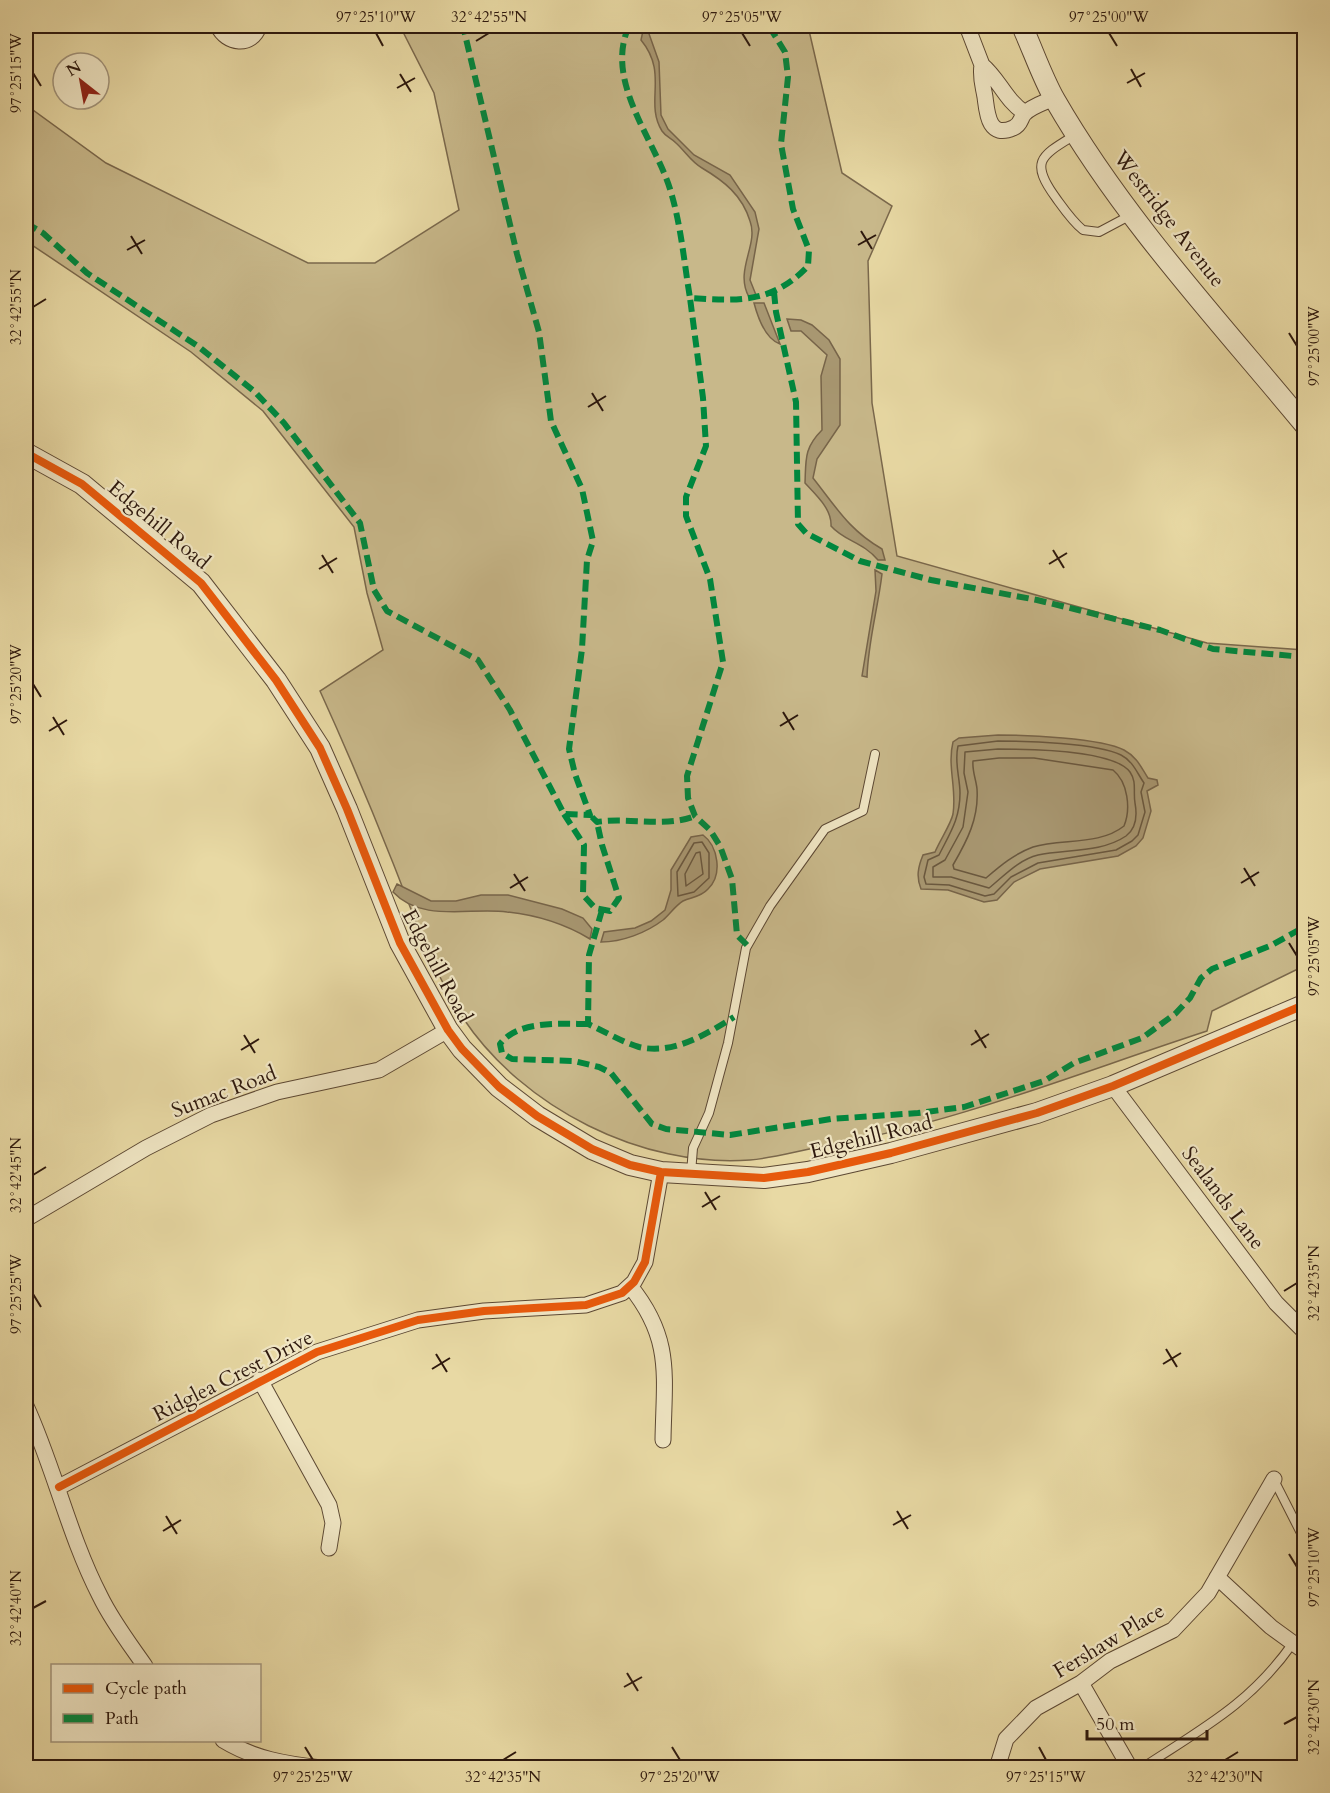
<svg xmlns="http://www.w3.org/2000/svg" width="1330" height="1793" font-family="Cardo,serif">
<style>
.green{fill:#c8b88a;stroke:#7a684c;stroke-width:1.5}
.water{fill:#a89771;stroke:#776449;stroke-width:1.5}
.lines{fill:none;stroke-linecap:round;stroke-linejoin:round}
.shore{stroke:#6a583f;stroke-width:1.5}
.service-casing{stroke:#5c4833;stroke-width:10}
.minor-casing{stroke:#5c4833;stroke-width:17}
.tertiary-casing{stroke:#5c4833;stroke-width:22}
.service{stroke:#f0e6c4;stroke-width:8}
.minor{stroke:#f0e6c4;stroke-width:15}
.tertiary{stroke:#f0e6c4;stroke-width:20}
.quiet{stroke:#00873e;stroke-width:6;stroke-dasharray:12 6;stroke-linecap:butt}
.cycleway-casing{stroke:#f0e6c4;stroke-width:11}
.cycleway{stroke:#e8590c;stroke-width:8}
.ticks{fill:none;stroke:#2d180d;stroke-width:2}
.labels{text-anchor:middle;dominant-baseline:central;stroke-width:4.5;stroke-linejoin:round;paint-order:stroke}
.street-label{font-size:21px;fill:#2d180d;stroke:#f0e6c4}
.neatline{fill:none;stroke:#2d180d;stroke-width:2}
.ticks-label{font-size:15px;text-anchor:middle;fill:#2d180d}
</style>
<rect width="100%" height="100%" fill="#e8d9a4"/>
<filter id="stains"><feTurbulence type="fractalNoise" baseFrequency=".00333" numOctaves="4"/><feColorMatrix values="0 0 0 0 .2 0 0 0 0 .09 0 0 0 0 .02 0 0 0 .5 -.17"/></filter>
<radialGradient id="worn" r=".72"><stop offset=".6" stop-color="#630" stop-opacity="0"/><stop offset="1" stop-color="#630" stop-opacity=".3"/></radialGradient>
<path class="green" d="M400,26H808L842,173L892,206L868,261L872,403L897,556L1207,643L1304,650V966L1212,1011L1207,1031C1078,1073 953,1124 820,1147C797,1151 773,1158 750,1160C642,1168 523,1108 463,1018C432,970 414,916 393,863C370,805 346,748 320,691L383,650L367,593L354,527L263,411L191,352L26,241V105L106,163L308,263H375L459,210L434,93Z"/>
<path class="water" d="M644,26H649L648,31L659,62L661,115L668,129L694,155L730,175L755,212L759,229L750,280L756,295L749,297C734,270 759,245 750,221C742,195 724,181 702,168C691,162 685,151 676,143C671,138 666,137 662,131C644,102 669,74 641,40Z
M754,303H764L780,344C765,339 758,318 754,303Z
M787,319L801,320L812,325L829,340L840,359V425L817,459L813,478C836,507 849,530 882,549L885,560H878C863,542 844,541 831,526C832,509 816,495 805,483C806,459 804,448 822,430L821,376L827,355L801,331H791Z
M875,570L882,574C878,608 868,642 867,677L862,676L876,591Z
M998,735C1026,735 1101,738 1124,750C1137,757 1141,767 1148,778L1157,780L1158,785L1147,791L1151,811L1143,838L1136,846L1118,856L1040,869L1014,882L997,900L984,902L948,890L921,889C916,877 918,867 923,855L935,852C940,840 951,824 953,814C957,789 947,766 953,742L959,738Z
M703,835C718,846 723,875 708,889C701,897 692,897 683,901C676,905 669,915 663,920C646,933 622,942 601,942L604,932L635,928L651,921L665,910L671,890V870L691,837Z
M397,884L431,901H456L481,895H508L562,909L583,918L592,929L590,939C565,924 536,915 507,912C470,907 422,923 393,892Z"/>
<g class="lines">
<path class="shore" d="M998,741C1026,741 1097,743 1121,755C1133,761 1137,773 1144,783L1141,792L1145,812L1138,835L1132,841L1116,850L1038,863L1011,877L994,894L985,896L949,885L926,884L924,877L928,860L939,855C950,833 960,819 960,793C960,777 954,763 958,746Z
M998,749C1027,749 1113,749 1130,772C1137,782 1133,792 1135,803C1137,814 1137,828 1126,836C1101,853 1066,849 1038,855C1018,860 1004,876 989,888L951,877H933V867L945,860L963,827L968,792L964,773L965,752Z
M999,758H1034L1113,770C1128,782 1131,809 1124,826C1099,846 1061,838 1033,847C1014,854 1000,866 986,878L954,869L953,865C967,841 979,818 977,789C976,779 972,771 973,761Z
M702,842L709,853V878L694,892L678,896L677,872L694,843Z
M700,852L703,874L686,886L685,874L696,853Z"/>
<defs>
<path id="service" d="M1075,135C1041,156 1029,161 1056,198C1064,209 1072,221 1083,230L1099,232L1131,215
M691,1173L693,1148L709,1113L728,1043L746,948L770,906L825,829L863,811L875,754
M1274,1480L1304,1539
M1142,1768C1203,1728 1250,1704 1293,1643"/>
<path id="minor" d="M218,26C226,44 252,48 259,26
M967,26L982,65
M1025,113C1005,100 999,79 982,65C980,78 983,85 985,97C987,112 988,139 1013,128C1021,125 1020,119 1024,114C1030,107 1045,102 1054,98
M1113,1086L1276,1303L1304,1331
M26,1219L146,1148L211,1115L277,1092L379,1070L448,1030
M630,1286C673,1339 664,1376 663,1440
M260,1380L329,1505L333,1523L329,1548
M26,1406C54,1467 69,1536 100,1596C112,1621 129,1643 145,1666
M59,1487L317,1352L418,1320L484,1311L586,1305L622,1293L634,1282L645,1262L661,1172
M1217,1577L1271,1627L1304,1651
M1081,1683L1130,1768
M223,1740C254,1759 286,1764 321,1768
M997,1768L1006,1739L1036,1708L1081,1683L1110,1661L1173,1630L1208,1593L1274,1479"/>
<path id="tertiary" d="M1022,26C1033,50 1042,77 1055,100C1123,218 1218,320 1304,424
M26,453L82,484L201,583L276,680L320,748L347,809L400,943L448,1030L462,1049L499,1087L537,1116L592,1149L630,1165L661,1172L764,1178L808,1172L891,1153L1037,1113L1113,1086L1304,1005"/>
</defs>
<use href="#service" class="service-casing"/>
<use href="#minor" class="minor-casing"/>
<use href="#tertiary" class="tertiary-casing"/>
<use href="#service" class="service"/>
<use href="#minor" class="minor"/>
<use href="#tertiary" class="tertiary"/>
<path class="quiet" d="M629,26C604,81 654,138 670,189C681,224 684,262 690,298
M26,223L43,233L87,273L199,347L255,392L284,423L360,523L374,590L387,611L478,660L510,710L564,814L590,815L575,774L569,749L582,649L587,560L593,541L582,489L551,421L539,332L517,254L463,26
M774,292L776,312L796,402L798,524L806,533L860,561L931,580L1037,600L1160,630L1213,649L1304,657
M564,814L584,845L583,895L595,908L610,911L619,898L602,845L597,822
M592,817L597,822C629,817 665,828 695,816
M602,910L589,955L588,1024C604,1031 622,1042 639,1047C673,1055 707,1034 734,1017
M747,945L737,935L732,879L720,846L710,830L695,816L688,798L687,776L723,662L710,579L686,516V497L706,446L703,398L690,298C738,301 772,304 808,266L809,250L793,209L781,144L788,77L785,52L769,26
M588,1024C561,1024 518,1020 500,1044L502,1053L512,1059L574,1061L599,1067L611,1073L652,1124L666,1129L730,1135L831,1119L918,1113L964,1107L1044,1081L1074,1063L1142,1038L1175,1014L1190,998L1201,978L1212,969L1272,945L1304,927"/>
<defs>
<path id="cycleway" d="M26,453L82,484L201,583L276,680L320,748L347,809L400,943L448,1030L462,1049L499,1087L537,1116L592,1149L630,1165L661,1172L764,1178L808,1172L891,1153L1037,1113L1113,1086L1304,1005
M59,1487L317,1352L418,1320L484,1311L586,1305L622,1293L634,1282L645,1262L661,1172"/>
</defs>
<use href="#cycleway" class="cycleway-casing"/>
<use href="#cycleway" class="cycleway"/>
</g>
<path class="ticks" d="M376,33L383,46M742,33L750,46M1109,33L1117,46M476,41L489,33M1131,69L1141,87M33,73L41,86M400,74L411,92M1127,83L1145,73M397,88L415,78M861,231L872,249M131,236L142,254M858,245L876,235M127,250L145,240M33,307L46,299M1289,333L1297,346M592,393L603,411M588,407L606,396M1053,550L1064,568M322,555L333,573M1049,564L1067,553M319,569L337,558M33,684L41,697M783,712L794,730M53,717L64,735M780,726L798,715M49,731L67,720M1244,868L1255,886M514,874L525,891M1241,883L1259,872M510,888L528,877M1289,943L1297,956M975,1030L986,1048M244,1035L255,1053M971,1045L989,1034M241,1050L259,1039M33,1175L46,1167M705,1192L716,1210M702,1207L720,1196M1284,1291L1297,1283M33,1294L41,1307M1166,1349L1177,1367M436,1354L447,1372M1163,1364L1181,1353M432,1369L450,1358M897,1511L908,1529M166,1516L177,1534M893,1525L911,1515M163,1531L181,1520M1289,1554L1297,1567M33,1608L46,1601M627,1673L638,1691M624,1687L642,1677M1284,1724L1297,1717M305,1747L313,1760M672,1747L680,1760M1039,1747L1046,1760M503,1760L516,1752M1225,1760L1238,1752"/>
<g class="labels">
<g class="street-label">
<text transform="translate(1169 219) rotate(52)">Westridge Avenue</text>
<text transform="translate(159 525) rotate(40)">Edgehill Road</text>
<text transform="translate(437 966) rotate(62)">Edgehill Road</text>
<text transform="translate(224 1092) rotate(-21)">Sumac Road</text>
<text transform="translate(871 1137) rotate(-14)">Edgehill Road</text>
<text transform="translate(1223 1198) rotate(53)">Sealands Lane</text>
<text transform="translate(233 1376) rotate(-27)">Ridglea Crest Drive</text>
<text transform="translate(1109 1641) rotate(-31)">Fershaw Place</text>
</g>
</g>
<rect width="1330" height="1793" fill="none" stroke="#e8d9a4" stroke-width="66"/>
<rect x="51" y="1664" width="210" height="78" fill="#f0e6c4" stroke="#a2947b" stroke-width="1.5"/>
<rect x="63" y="1684" width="30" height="9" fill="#e8590c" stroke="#a2947b" stroke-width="1.5"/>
<text x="105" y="1694" font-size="18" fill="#2d180d">Cycle path</text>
<rect x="63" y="1714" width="30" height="9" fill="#00873e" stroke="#a2947b" stroke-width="1.5"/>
<text x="105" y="1724" font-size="18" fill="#2d180d">Path</text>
<g transform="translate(81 81) rotate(329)"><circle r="28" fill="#f0e6c4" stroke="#a2947b" stroke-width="1.5"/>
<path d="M0-4.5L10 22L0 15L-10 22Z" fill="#8f2418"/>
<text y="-9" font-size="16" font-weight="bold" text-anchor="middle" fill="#2d180d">N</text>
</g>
<path d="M1087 1730v9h120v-9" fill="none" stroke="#2d180d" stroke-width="3"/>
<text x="1096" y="1730" font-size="18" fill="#2d180d" stroke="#f0e6c4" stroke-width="4.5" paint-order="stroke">50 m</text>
<rect x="33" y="33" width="1264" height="1727" class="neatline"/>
<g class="ticks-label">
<text x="376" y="22">97°25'10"W</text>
<text x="489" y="22">32°42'55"N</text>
<text x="742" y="22">97°25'05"W</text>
<text x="1109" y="22">97°25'00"W</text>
<text transform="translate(16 73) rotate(-90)" y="5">97°25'15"W</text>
<text transform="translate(16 307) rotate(-90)" y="5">32°42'55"N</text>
<text transform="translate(1314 346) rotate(-90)" y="5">97°25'00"W</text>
<text transform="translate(16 684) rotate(-90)" y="5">97°25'20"W</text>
<text transform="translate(1314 956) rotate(-90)" y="5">97°25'05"W</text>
<text transform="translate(16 1175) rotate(-90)" y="5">32°42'45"N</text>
<text transform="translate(1314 1283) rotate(-90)" y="5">32°42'35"N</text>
<text transform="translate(16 1294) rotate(-90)" y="5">97°25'25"W</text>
<text transform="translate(1314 1567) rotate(-90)" y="5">97°25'10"W</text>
<text transform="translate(16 1608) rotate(-90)" y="5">32°42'40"N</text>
<text transform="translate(1314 1717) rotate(-90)" y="5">32°42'30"N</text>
<text x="313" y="1782">97°25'25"W</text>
<text x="503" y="1782">32°42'35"N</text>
<text x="680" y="1782">97°25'20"W</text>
<text x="1046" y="1782">97°25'15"W</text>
<text x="1225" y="1782">32°42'30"N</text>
</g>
<rect width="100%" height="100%" filter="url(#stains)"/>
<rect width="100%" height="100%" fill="url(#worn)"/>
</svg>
